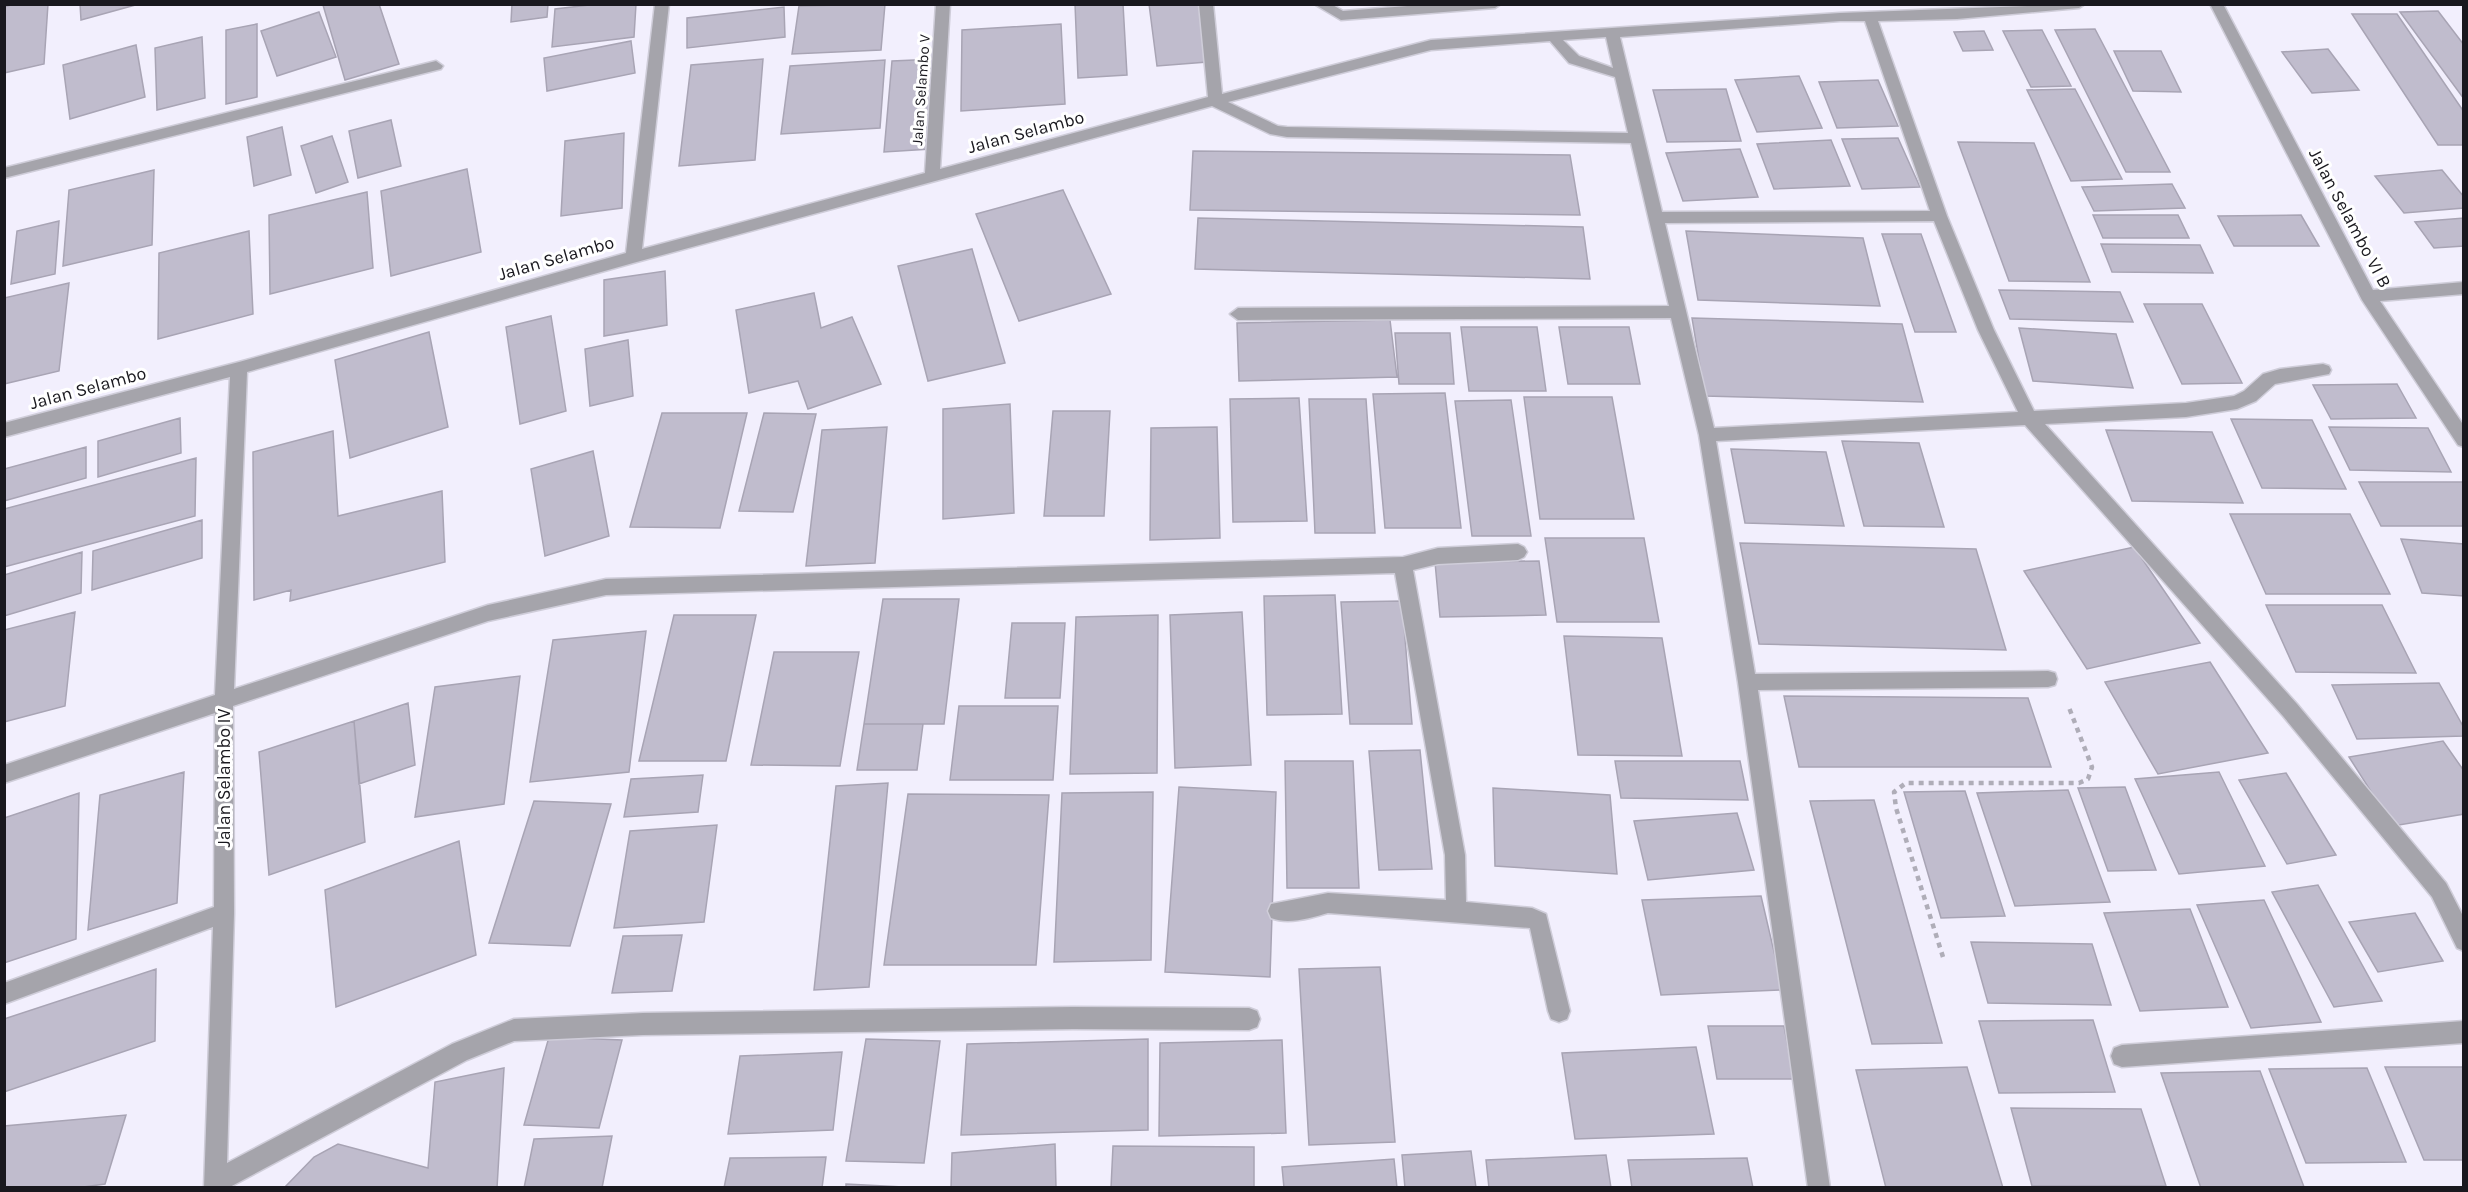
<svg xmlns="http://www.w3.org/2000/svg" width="2468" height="1192" font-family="Karla,sans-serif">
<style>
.building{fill:#c0bccd;stroke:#a8a4b4;stroke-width:1.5}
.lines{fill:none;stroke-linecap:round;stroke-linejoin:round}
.minor-casing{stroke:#cfcdd9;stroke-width:3}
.path{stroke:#afadb8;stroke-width:4.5;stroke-dasharray:5 5;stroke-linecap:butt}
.minor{fill:#a5a4ab;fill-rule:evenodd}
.labels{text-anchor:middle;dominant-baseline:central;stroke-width:6;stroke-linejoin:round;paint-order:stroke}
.far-street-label{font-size:15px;fill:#19181e;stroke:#fff}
.street-label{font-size:18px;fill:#19181e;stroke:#fff}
</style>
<rect width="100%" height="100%" fill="#f2effd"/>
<path class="building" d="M14,4H48L44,64L4,73V7Z
M80,4H139L81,20Z
M379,4L399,64L345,80L323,5Z
M512,4H548L547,17L511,22Z
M598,4H636L634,37L552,47L555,9Z
M885,4L881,50L792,54L799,6Z
M1075,4H1123L1127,75L1078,78Z
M1149,4H1199L1207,62L1157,66Z
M784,7L785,37L687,48V18Z
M2438,11L2464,45V99L2400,12Z
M319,12L336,57L277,76L261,31Z
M2352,14H2397L2464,112V145H2438Z
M257,24V97L226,104V30Z
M1061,24L1065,104L961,111L962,30Z
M2095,29L2170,172H2126L2055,30Z
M2042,30L2071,86L2031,87L2003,31Z
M1984,31L1993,50L1963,51L1954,32Z
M202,37L205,98L157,110L155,48Z
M631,41L635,73L547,91L544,58Z
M136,45L145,97L70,119L63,65Z
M2328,49L2359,90L2312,93L2282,52Z
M2114,51H2161L2181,92L2133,91Z
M763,59L755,160L679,166L691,65Z
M937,59L931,149L884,152L892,61Z
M885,60L880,128L781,134L790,66Z
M1799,76L1822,128L1757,132L1735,80Z
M1878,80L1898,126L1837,128L1819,82Z
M1726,89L1741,141L1667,142L1653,90Z
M2075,89L2122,179L2071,181L2027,90Z
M391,120L401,166L358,178L349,131Z
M282,127L291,175L254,186L247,137Z
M624,133L622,208L561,216L565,141Z
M332,136L348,182L316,193L301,146Z
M1898,138L1920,187L1862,189L1842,139Z
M1831,140L1850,186L1774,189L1757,144Z
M1958,142L2034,143L2090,282L2009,281Z
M1740,149L1758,197L1683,201L1666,153Z
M1193,151L1570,155L1580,215L1190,210Z
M467,169L481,252L391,276L381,191Z
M154,170L152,245L63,266L69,190Z
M2442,170L2464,197V208L2404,213L2375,176Z
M2172,184L2185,208L2094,211L2082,187Z
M1063,190L1111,294L1019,321L976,214Z
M367,192L373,268L270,294L269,215Z
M2093,215H2178L2189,238H2103Z
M2301,215L2319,246H2234L2218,216Z
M1198,218L1583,227L1590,279L1195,269Z
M2464,218V246L2434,248L2415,222Z
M59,221L55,274L11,284L17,231Z
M249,231L253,314L158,339L159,253Z
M1686,231L1863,238L1880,306L1698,300Z
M1882,234H1921L1956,332H1915Z
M2101,244L2200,245L2213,273L2112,272Z
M972,249L1005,363L928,381L898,266Z
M665,271L667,325L604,336V280Z
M69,283L59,371L4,384V298Z
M1999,290L2120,292L2133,322L2010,319Z
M814,293L821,328L852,317L881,384L808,409L798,381L749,393L736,310Z
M2144,304H2202L2242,383L2182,384Z
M551,316L566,411L520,424L506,327Z
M1692,318L1902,324L1923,402L1705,396Z
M1390,320L1397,377L1239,381L1237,323Z
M1461,327H1537L1546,391H1469Z
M1559,327H1629L1640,384H1568Z
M2019,328L2116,334L2133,388L2033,381Z
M429,332L448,427L350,458L335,360Z
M1395,333H1450L1454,384H1399Z
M628,340L633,396L590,406L585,349Z
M2397,384L2416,418L2331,419L2313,385Z
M1445,393L1461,528H1385L1373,394Z
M1524,397H1612L1634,519H1540Z
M1299,398L1307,521L1233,522L1230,399Z
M1309,399H1366L1375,533H1315Z
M1511,400L1531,536H1472L1455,401Z
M1010,404L1014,513L943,519V409Z
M1053,411H1110L1104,516H1044Z
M662,413H747L720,528L630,527Z
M764,413L816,414L793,512L739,511Z
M180,418L181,453L98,477V441Z
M2231,419L2312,420L2346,489L2262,488Z
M887,427L875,563L806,566L822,430Z
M1217,427L1220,538L1150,540L1151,428Z
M2329,427L2428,428L2451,472L2350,470Z
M2106,430L2212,432L2243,503L2132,501Z
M333,431L338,516L442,491L445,562L290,601L291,590L254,600L253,452Z
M1842,441L1919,443L1944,527L1864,526Z
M86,447V478L4,501V469Z
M1731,449L1826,452L1844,526L1745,523Z
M593,451L609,536L545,556L531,469Z
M196,458L195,516L4,567V509Z
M2359,482H2463L2464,526H2381Z
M2230,514H2350L2390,594H2266Z
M202,520V558L92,590L93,551Z
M1545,538H1644L1659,622H1557Z
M2401,539L2464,544V596L2422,593Z
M1740,543L1976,549L2006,650L1759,644Z
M2134,547L2200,643L2087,669L2024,571Z
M82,552L81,593L4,616V575Z
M1539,561L1546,615L1440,617L1435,562Z
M1335,595L1342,714L1267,715L1264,596Z
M883,599H959L944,724H864Z
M1402,601L1412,724H1350L1341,602Z
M2266,605H2382L2416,673L2296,672Z
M75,612L65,706L4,722V630Z
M1242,612L1251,765L1175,768L1170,615Z
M674,615H756L726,761H639Z
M1158,615L1157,773L1070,774L1076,617Z
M1012,623H1065L1060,698H1005Z
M646,631L629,772L530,782L553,640Z
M1564,636L1662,638L1682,756L1578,755Z
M774,652H859L840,766L751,765Z
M2210,662L2268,753L2158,774L2105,682Z
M520,676L504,804L415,817L435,687Z
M2439,683L2464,728V736L2357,739L2332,685Z
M1784,696L2028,698L2051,767H1799Z
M408,703L415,765L359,784L354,721Z
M959,706H1058L1053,780H950Z
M354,721L365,842L269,875L259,752Z
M864,724H923L917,770H857Z
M2443,741L2464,771V814L2393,826L2349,757Z
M1420,750L1432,869L1379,870L1369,751Z
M1285,761H1353L1359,888H1287Z
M1615,761H1740L1748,800L1621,798Z
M184,772L177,903L88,930L100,795Z
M2219,772L2265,866L2179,874L2135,779Z
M2286,773L2336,855L2287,864L2239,780Z
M703,775L698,812L624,817L631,779Z
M888,783L869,987L814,990L836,786Z
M1179,787L1276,792L1270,977L1165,972Z
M2125,787L2156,870L2108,871L2078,788Z
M1493,788L1610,795L1617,874L1495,866Z
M2068,790L2110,902L2015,906L1977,793Z
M1965,791L2005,916L1941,918L1904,792Z
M1153,792L1151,960L1054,962L1062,793Z
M79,793L76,939L4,963V818Z
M908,794L1049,795L1036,965H884Z
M1874,800L1942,1043L1872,1044L1810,801Z
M534,801L611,804L570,946L489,943Z
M1737,813L1754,870L1648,880L1634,821Z
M717,825L704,922L614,928L630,831Z
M459,841L476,955L336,1007L325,890Z
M2318,885L2382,1001L2334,1007L2272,892Z
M1761,896L1783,990L1661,995L1642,900Z
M2264,900L2321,1022L2251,1028L2197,905Z
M2190,909L2228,1007L2140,1011L2104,913Z
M2415,913L2443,961L2378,972L2349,922Z
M682,935L672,991L612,993L623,936Z
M1971,942L2092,944L2111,1005L1988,1003Z
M1380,967L1395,1142L1309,1145L1299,969Z
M156,969L155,1041L4,1092V1019Z
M2093,1020L2115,1092L1999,1093L1979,1021Z
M1708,1026H1784L1794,1079H1717Z
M549,1037L622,1040L599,1128L524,1125Z
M866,1039L940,1041L924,1163L846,1161Z
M1148,1039V1130L961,1135L967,1044Z
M1282,1040L1286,1133L1159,1136L1160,1043Z
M1696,1047L1714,1134L1575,1139L1562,1053Z
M842,1052L833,1130L728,1134L740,1056Z
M1967,1067L2003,1188H1886L1856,1070Z
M2385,1067H2464V1160H2424Z
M504,1068L497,1188H284L314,1157L338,1144L428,1168L435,1082Z
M2367,1068L2406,1162L2306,1163L2269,1069Z
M2260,1071L2304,1187L2201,1188L2161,1073Z
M2011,1108L2141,1109L2166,1186H2032Z
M126,1115L105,1184L76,1188H4V1126Z
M612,1136L602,1188H524L534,1139Z
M1055,1144L1056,1188H951L952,1153Z
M1113,1146L1254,1147V1188H1111Z
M1471,1151L1476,1188H1405L1402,1155Z
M1606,1155L1611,1188H1489L1486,1160Z
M826,1157L822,1188H724L730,1158Z
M1747,1158L1753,1188H1632L1628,1160Z
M1394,1159L1397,1188H1284L1282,1167Z
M846,1184L923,1188H846Z"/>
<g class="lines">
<defs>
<path id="minor" d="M655,4H669L642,249L925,173L936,4H950L940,169L1208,97L1199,4H1213L1222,94L1431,40L1840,13L2085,4L2079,8L1957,19L1878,21L1947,216L1994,330L2034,411L2186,403L2234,396L2244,391L2263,374L2280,369L2323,364L2329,366L2331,370L2329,374L2275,384L2256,401L2237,409L2186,417L2045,424L2297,704L2446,883L2464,918V951L2457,948L2432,897L2283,716L2025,425L1716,441L1755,674L2048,671L2055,673L2057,679L2055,685L2048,687L1758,690L1830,1188H1808L1738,682L1699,435L1671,318L1238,320L1230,314L1238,308L1669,306L1631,143L1287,137L1270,134L1212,106L633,263L247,372L234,689L488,605L606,579L1403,557L1438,548L1518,544L1524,547L1527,552L1524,557L1518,560L1438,564L1413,570L1465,855L1466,902L1532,908L1546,914L1570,1011L1567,1019L1559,1022L1551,1019L1548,1011L1530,928L1328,913C1311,918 1288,925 1271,918L1268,911L1271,904L1328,893L1446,900L1445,855L1395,573L606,595L488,621L233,706L234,913L227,1163L452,1044L514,1019L643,1013L1073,1007L1249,1008L1257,1011L1260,1019L1257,1027L1249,1030L1073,1029L643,1035L514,1041L467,1060L228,1188H204L213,927L4,1004V983L214,907L215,713L4,783V765L215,695L230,377L4,437V423L239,362L626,253ZM1840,21H1865L1930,211L1662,212L1620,37ZM1606,37L1613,68L1579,56L1563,40ZM1550,41L1569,63L1615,77L1628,133L1287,127L1278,126L1228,102L1431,50ZM1934,221L1978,330L2018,412L1714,428L1665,223Z
M1314,4H1331L1343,11L1433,4H1501L1495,8L1341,20Z
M2210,4H2223L2373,290L2464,282V294L2380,301L2464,426V447L2458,445L2362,300Z
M436,61L443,66L441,69L4,178V168Z
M2464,1021V1043L2122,1067L2114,1064L2111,1056L2114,1048L2122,1045Z"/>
</defs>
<use href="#minor" class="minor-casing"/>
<path class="path" d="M1943,957L1896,808L1894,792L1906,783H2079L2088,779L2092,767L2068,705"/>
<use href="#minor" class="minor"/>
</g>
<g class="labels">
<g class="far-street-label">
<text transform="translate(921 90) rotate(-86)">Jalan Selambo V</text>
</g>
<g class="street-label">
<text transform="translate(1026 132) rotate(-15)">Jalan Selambo</text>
<text transform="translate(2350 218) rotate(62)">Jalan Selambo VI B</text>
<text transform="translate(556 258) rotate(-16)">Jalan Selambo</text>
<text transform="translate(88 388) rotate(-15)">Jalan Selambo</text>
<text transform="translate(224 778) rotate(-90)">Jalan Selambo IV</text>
</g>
</g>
<rect width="2468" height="1192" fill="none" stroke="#19181e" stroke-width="12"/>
</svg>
